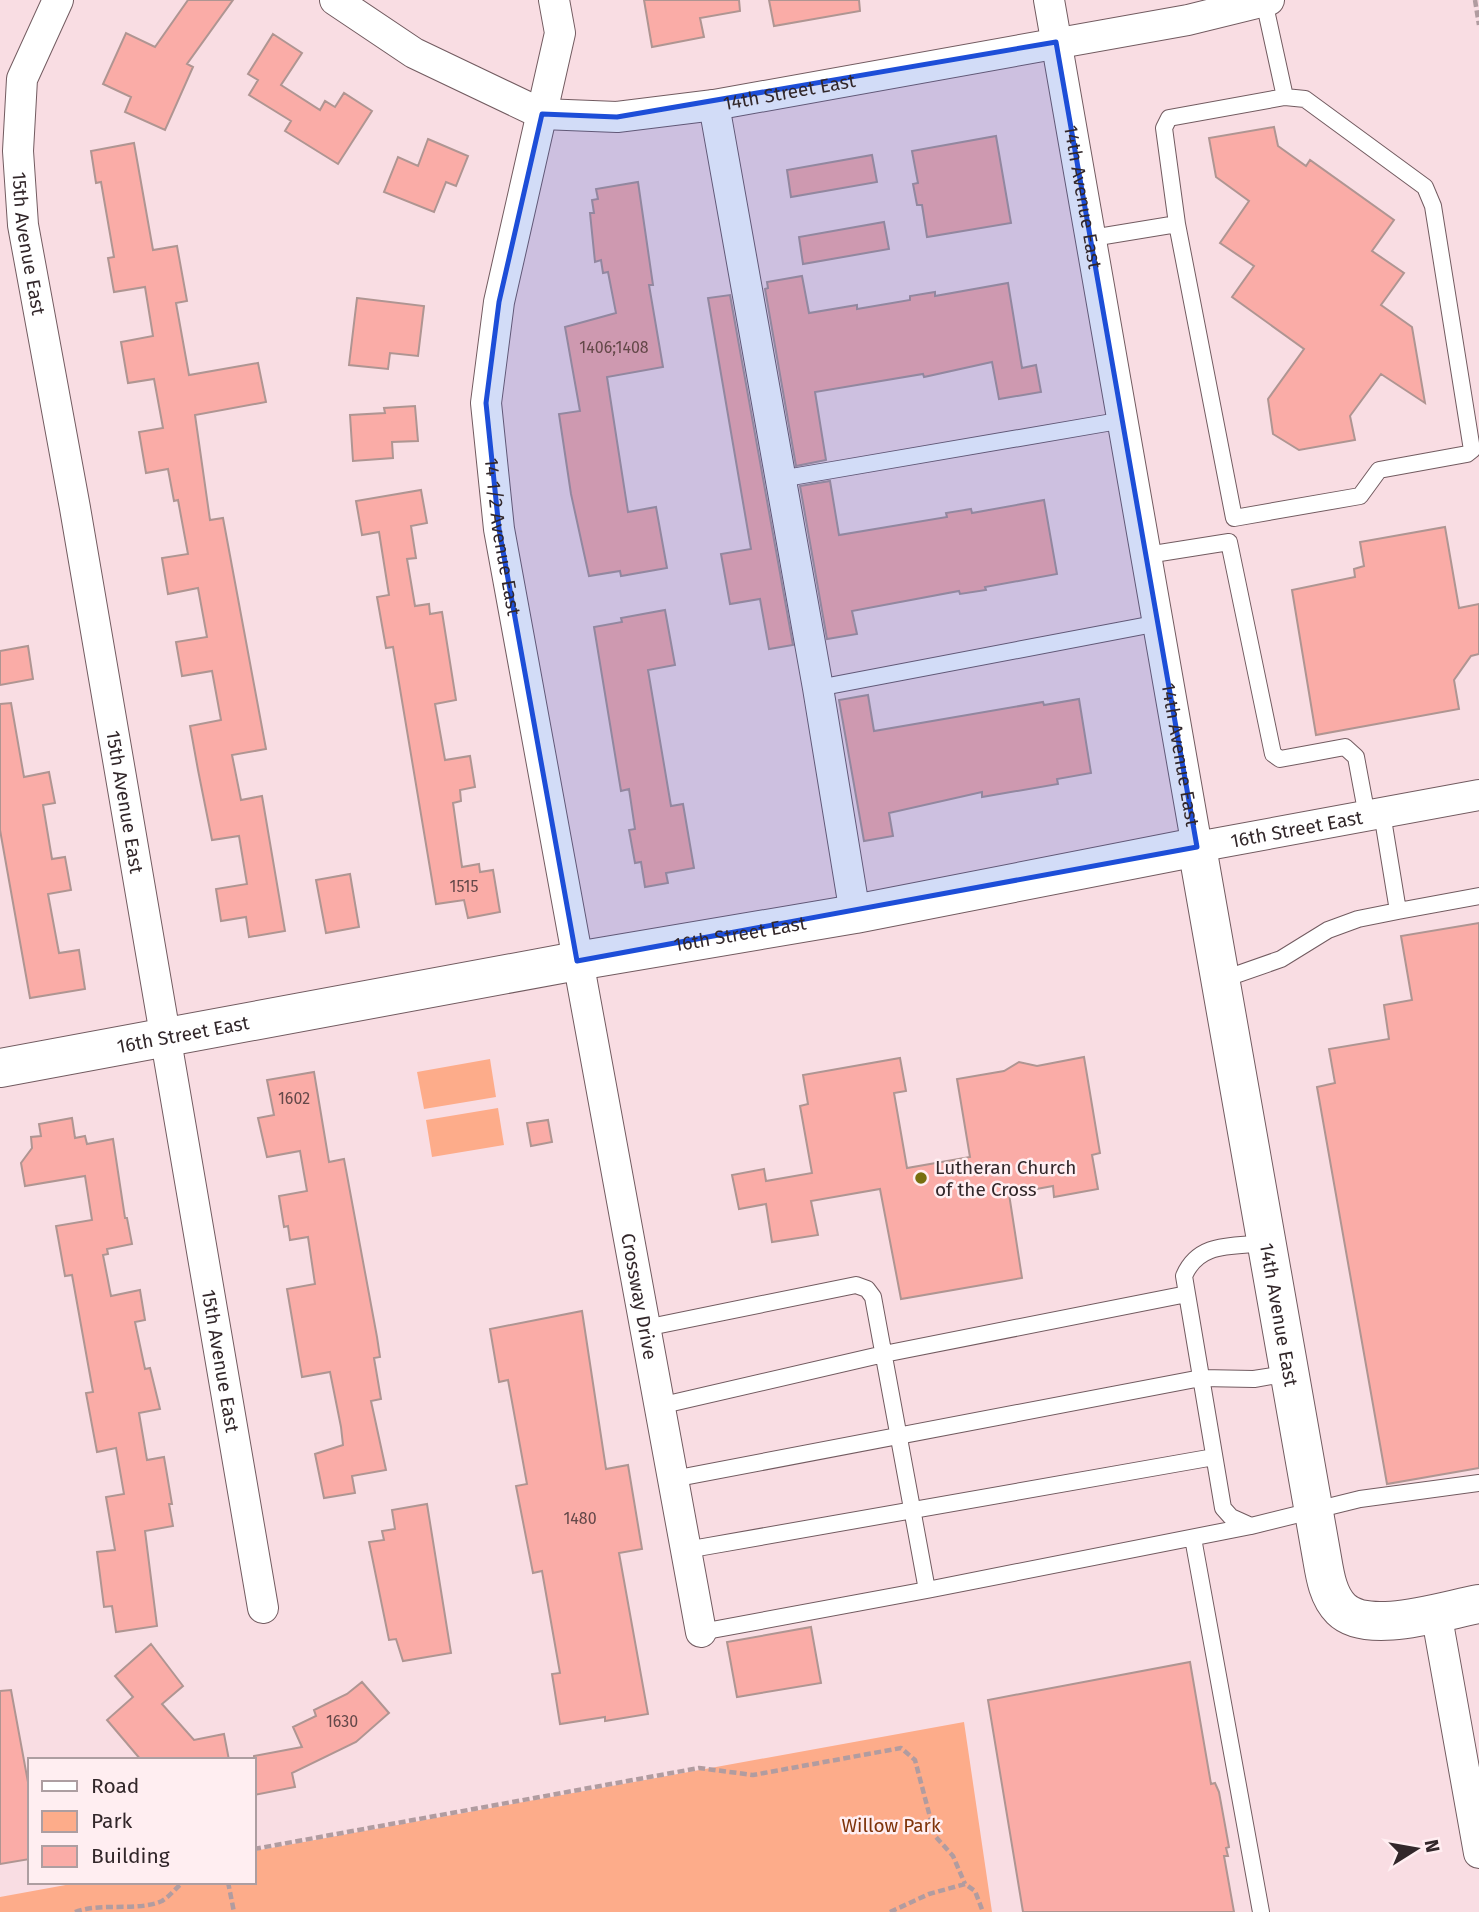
<svg xmlns="http://www.w3.org/2000/svg" width="1479" height="1912" font-family="'Fira Sans',sans-serif">
<style>
.green{fill:#fdac8a}
.building{fill:#faaca7;stroke:#af9592;stroke-width:2}
.lines{fill:none;stroke-linecap:round;stroke-linejoin:round}
.service-casing{stroke:#725b60;stroke-width:18}
.minor-casing{stroke:#725b60;stroke-width:32}
.tertiary-casing{stroke:#725b60;stroke-width:40}
.path{stroke:#b19ca0;stroke-width:4.5;stroke-dasharray:7 3.5;stroke-linecap:butt}
.service{stroke:#fff;stroke-width:16}
.minor{stroke:#fff;stroke-width:30}
.tertiary{stroke:#fff;stroke-width:38}
.marked{fill:#1d4ed8;fill-opacity:0.2;stroke:#1d4ed8;stroke-width:5;stroke-linejoin:round}
.poi-dot{fill:#776f0f;stroke:#ffeef1;stroke-width:2.5}
.labels{text-anchor:middle;dominant-baseline:central;stroke-width:5;stroke-linejoin:round;paint-order:stroke}
.number-label{font-size:16px;fill:#644849}
.street-label{font-size:19px;fill:#32272a;stroke:#ffeef1}
.poi-label{font-size:19px;fill:#32272a;stroke:#ffeef1;text-anchor:start}
.park-label{font-size:19px;fill:#7f3309;stroke:#ffeef1}
</style>
<rect width="100%" height="100%" fill="#f9dde3"/>
<path class="green" d="M490,1059L496,1097L424,1109L417,1072Z
M498,1108L504,1145L432,1157L426,1120Z
M964,1722L992,1912H0V1897L82,1882H254V1851Z"/>
<path class="building" d="M188,0H233L187,64L193,67L165,130L125,112L131,97L103,84L126,33L155,47Z
M644,0H739L740,11L700,18L704,37L652,47Z
M769,0H859L860,11L774,26Z
M273,34L302,53L281,85L320,110L325,101L335,107L344,93L372,111L338,164L285,131L291,121L249,95L258,80L248,74Z
M1274,127L1278,146L1306,166L1310,160L1394,220L1372,251L1404,273L1381,305L1412,327L1425,403L1381,374L1350,416L1355,440L1299,450L1273,434L1268,399L1304,349L1232,297L1254,266L1220,243L1249,201L1216,177L1209,138Z
M996,136L1011,223L927,237L922,205H917L913,184L918,183L912,151Z
M428,139L468,156L456,186L446,182L434,212L384,192L398,157L418,166Z
M134,143L153,250L177,246L187,301L176,303L189,375L258,363L266,402L195,415L210,520L223,518L266,749L232,755L241,800L262,796L285,931L249,937L246,917L221,921L216,889L247,884L239,836L212,840L198,770L190,726L221,720L212,671L182,676L176,642L207,637L198,588L168,594L162,558L188,554L178,500L174,501L168,469L146,473L139,432L163,428L154,379L128,383L121,342L153,336L145,287L114,292L108,258L114,257L101,182L96,183L91,151Z
M872,155L877,182L791,197L787,170Z
M638,182L653,285H649L663,367L607,377L628,512L656,507L667,568L621,576L620,571L589,576L571,494L559,414L580,411L565,327L616,313L608,272L603,273L601,260L595,262L590,213H594L592,200L598,199L596,189Z
M884,222L889,249L803,264L799,237Z
M802,276L809,313L857,305V309L910,300V296L935,292V296L1008,283L1022,368L1036,365L1041,392L999,399L992,362L924,377L923,374L815,392L826,460L796,466L765,289L768,288L767,282Z
M730,295L793,645L769,649L760,599L730,604L721,554L751,549L708,298Z
M357,298L424,306L418,356L390,353L388,369L349,365Z
M415,406L418,441L392,442L393,458L353,461L350,415L385,413L384,408Z
M830,481L839,535L947,517L946,513L971,509L972,513L1044,500L1057,574L985,587L986,590L960,594L959,591L852,611L857,634L827,639L800,486Z
M421,490L427,523L411,526L416,558L407,559L415,606L429,604L430,614L442,612L456,700L435,704L445,760L470,756L475,787L460,790L461,801L453,803L462,867L479,864L480,872L493,870L500,912L468,918L464,900L436,904L393,647L386,648L377,597L389,595L379,532L362,535L356,501Z
M1445,527L1459,608L1479,604V654L1471,656L1454,680L1459,709L1316,735L1292,590L1355,577L1354,569L1364,566L1360,542Z
M665,610L675,665L648,670L671,806L683,804L694,868L666,873L668,883L645,887L641,862L635,863L629,830L635,829L629,789L621,791L594,627L622,622L621,618Z
M28,646L33,679L0,685V651Z
M868,695L874,731L1043,702L1044,705L1079,699L1091,773L1057,779L1058,784L982,797V792L889,813L893,836L864,841L839,700Z
M11,703L24,777L49,772L55,803L43,805L52,859L65,857L71,890L48,894L59,953L79,950L85,989L30,998L0,830V704Z
M350,874L359,927L326,933L316,880Z
M1479,923V1468L1387,1484L1317,1087L1335,1083L1329,1049L1389,1039L1384,1005L1412,1000L1401,936Z
M1084,1057L1100,1153L1092,1155L1098,1189L1054,1197L1053,1186L1009,1194L1022,1278L901,1299L880,1189L811,1201L818,1235L772,1242L766,1204L739,1209L732,1175L764,1169L766,1181L812,1173L800,1106L808,1104L803,1075L900,1058L906,1091L894,1093L907,1168L970,1157L957,1079L1004,1071L1019,1062L1037,1066Z
M314,1072L329,1162L344,1159L377,1337L380,1357L374,1358L381,1399L371,1401L386,1470L352,1476L355,1493L324,1498L315,1454L343,1445L341,1427L330,1372L302,1377L287,1289L315,1284L308,1237L290,1240L288,1226L284,1227L279,1196L307,1191L300,1151L267,1157L258,1118L274,1115L267,1080Z
M72,1118L75,1138L85,1136L87,1144L113,1139L125,1218H127L132,1244L107,1249L108,1254L103,1255L111,1296L140,1290L145,1320L135,1322L145,1369L150,1368L160,1409L139,1413L147,1460L164,1457L172,1504H169L173,1526L145,1531L157,1626L116,1632L112,1606L104,1607L97,1552L115,1550L106,1497L124,1494L116,1448L97,1452L86,1393L93,1392L72,1275L65,1276L56,1226L92,1220L85,1176L25,1186L21,1163L32,1148L31,1137L41,1136L39,1124Z
M548,1120L552,1142L531,1146L527,1123Z
M582,1311L606,1469L628,1465L642,1549L619,1553L648,1714L605,1721V1717L560,1724L552,1674L560,1673L542,1571L533,1573L516,1486L527,1484L508,1380L499,1382L490,1329Z
M427,1504L451,1653L403,1661L396,1639L389,1640L369,1542L384,1540L382,1531L395,1529L392,1510Z
M811,1627L821,1683L737,1697L727,1642Z
M151,1644L183,1686L162,1704L194,1740L224,1734L229,1760H141L107,1720L133,1697L115,1676Z
M1190,1662L1211,1784L1215,1783L1219,1792L1229,1847L1226,1848L1228,1856H1224L1234,1912H1023L988,1700Z
M362,1682L389,1713L356,1742L292,1773L295,1787L254,1795V1756L302,1747L293,1727L316,1716L314,1710L347,1694Z
M11,1690L30,1793V1859L0,1864V1691Z"/>
<g class="lines">
<defs>
<path id="service" d="M1177,224L1234,518L1360,496L1379,470L1467,454L1472,450L1433,206L1425,187L1305,99L1285,97
M1092,238L1177,224L1164,128L1169,118L1285,97L1264,1
M780,479L1124,420
M1147,555L1229,542L1273,754L1280,759L1345,747L1356,757L1367,816
M818,688L1159,623
M1398,911L1479,896
M1221,980L1281,959L1328,930L1358,919L1398,911L1382,813
M1267,1243C1233,1247 1199,1241 1184,1276L1223,1508L1231,1517L1251,1526L1360,1499L1479,1483
M645,1328L856,1285L867,1289L873,1297L927,1590L1251,1526
M659,1406L884,1354L1187,1294
M673,1479L1201,1378L1254,1379L1290,1373
M1193,1538L1261,1912
M686,1550L1214,1457
M701,1632L927,1590"/>
<g id="minor">
<path id="s1" d="M58,0L22,79L18,151L23,225L75,508L263,1608"/>
<path id="s2" d="M335,0L414,53L542,114L617,117L714,105L1188,20L1269,0"/>
<path id="s3" d="M554,0L560,33L499,302L486,403L499,529L701,1632"/>
<path id="s4" d="M1049,0L1197,847L1479,795"/>
<path d="M714,105L818,688L855,914"/>
<path d="M1436,1612L1479,1853"/>
</g>
<g id="tertiary">
<path id="s5" d="M0,1068L577,961L855,914L1197,847L1322,1558C1325,1576 1328,1596 1341,1609C1368,1636 1445,1610 1479,1604"/>
</g>
</defs>
<use href="#service" class="service-casing"/>
<use href="#minor" class="minor-casing"/>
<use href="#tertiary" class="tertiary-casing"/>
<path class="path" d="M1475,0L1479,25
M254,1849L699,1768L753,1775L901,1748L915,1760L935,1836L953,1856L965,1884
M228,1882L234,1912
M75,1912C102,1902 137,1912 162,1901C170,1896 176,1888 183,1882
M890,1912L929,1894L965,1884L975,1891L983,1912"/>
<use href="#service" class="service"/>
<use href="#minor" class="minor"/>
<use href="#tertiary" class="tertiary"/>
</g>
<path class="marked" d="M1056,42L1197,847L577,961L499,529L486,403L499,302L542,114L617,117Z"/>
<circle class="poi-dot" cx="921" cy="1178" r="7"/>
<g class="labels">
<g class="number-label">
<text x="614" y="347">1406;1408</text>
<text x="464" y="886">1515</text>
<text x="294" y="1098">1602</text>
<text x="580" y="1518">1480</text>
<text x="342" y="1721">1630</text>
</g>
<g class="street-label">
<text stroke="none"><textPath href="#s2" startOffset="486">14th Street East</textPath></text>
<text stroke="none"><textPath href="#s4" startOffset="200">14th Avenue East</textPath></text>
<text stroke="none"><textPath href="#s1" startOffset="252">15th Avenue East</textPath></text>
<text stroke="none"><textPath href="#s3" startOffset="546">14 1/2 Avenue East</textPath></text>
<text stroke="none"><textPath href="#s4" startOffset="766">14th Avenue East</textPath></text>
<text stroke="none"><textPath href="#s1" startOffset="819">15th Avenue East</textPath></text>
<text stroke="none"><textPath href="#s4" startOffset="961">16th Street East</textPath></text>
<text stroke="none"><textPath href="#s5" startOffset="752">16th Street East</textPath></text>
<text stroke="none"><textPath href="#s5" startOffset="186">16th Street East</textPath></text>
<text stroke="none"><textPath href="#s3" startOffset="1318">Crossway Drive</textPath></text>
<text stroke="none"><textPath href="#s5" startOffset="1692">14th Avenue East</textPath></text>
<text stroke="none"><textPath href="#s1" startOffset="1386">15th Avenue East</textPath></text>
</g>
<g class="poi-label">
<text x="935" y="1167">Lutheran Church<tspan x="935" dy="22">of the Cross</tspan></text>
</g>
<g class="park-label">
<text x="891" y="1825">Willow Park</text>
</g>
</g>
<rect x="28" y="1758" width="228" height="126" fill="#ffeef1" stroke="#ad9ea1" stroke-width="2"/>
<rect x="42" y="1781" width="35" height="10" fill="#ffffff" stroke="#ad9ea1" stroke-width="2"/>
<text x="91" y="1793" font-size="21" fill="#32272a">Road</text>
<rect x="42" y="1811" width="35" height="21" fill="#fdac8a" stroke="#ad9ea1" stroke-width="2"/>
<text x="91" y="1828" font-size="21" fill="#32272a">Park</text>
<rect x="42" y="1846" width="35" height="21" fill="#faaca7" stroke="#ad9ea1" stroke-width="2"/>
<text x="91" y="1863" font-size="21" fill="#32272a">Building</text>
<g transform="translate(1416 1849) rotate(79)" stroke="#ffeef1" stroke-width="5" paint-order="stroke">
<path d="M0-5L12 26L0 18L-12 26Z" fill="#32272a"/>
<text y="-10" font-size="19" font-weight="bold" text-anchor="middle" fill="#32272a">N</text>
</g>
</svg>
